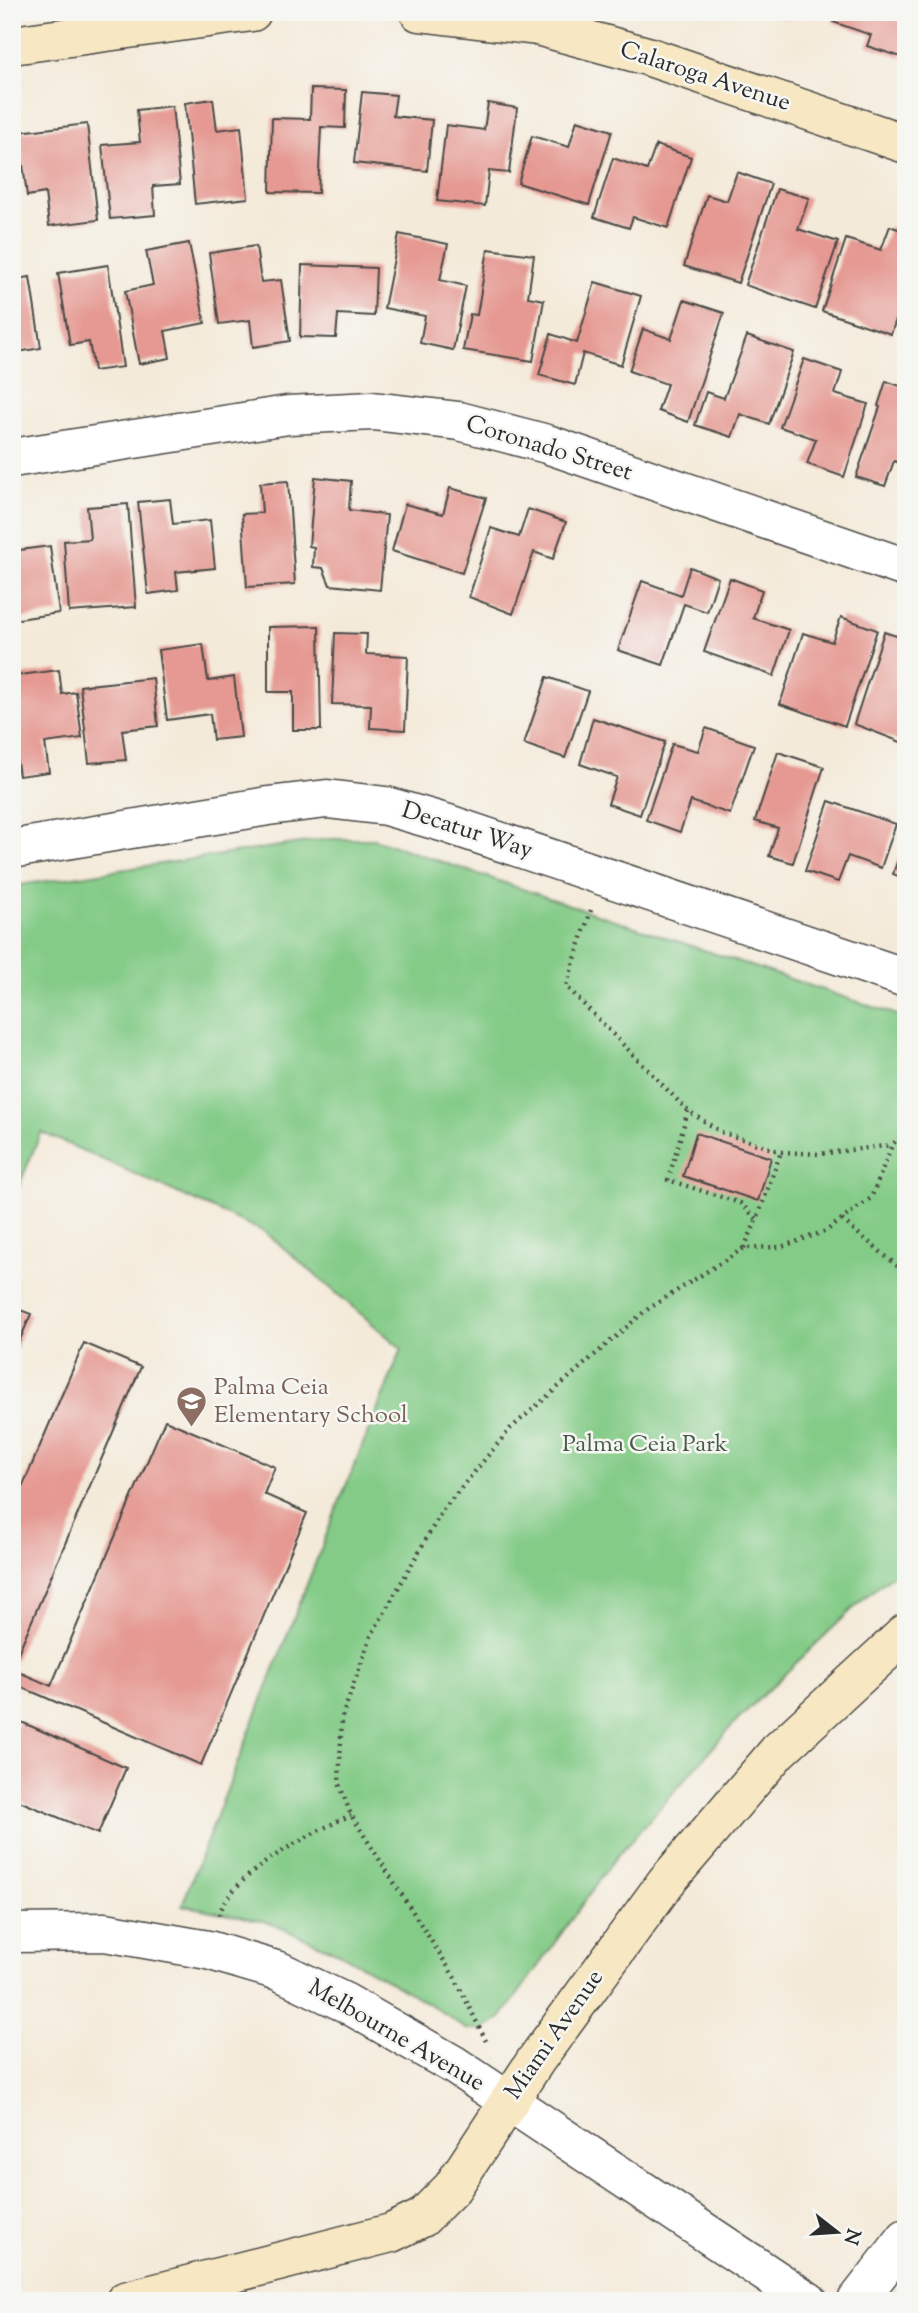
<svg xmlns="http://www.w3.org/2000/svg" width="918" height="2313" font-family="'Sorts Mill Goudy',serif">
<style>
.green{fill:#83cb87;stroke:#577b59;stroke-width:2}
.building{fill:#e59992}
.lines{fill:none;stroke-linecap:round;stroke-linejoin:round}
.street-casing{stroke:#494845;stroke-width:41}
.secondary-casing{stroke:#494845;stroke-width:41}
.path{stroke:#494845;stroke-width:4.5;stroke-dasharray:2 5;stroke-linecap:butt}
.street{stroke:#fff;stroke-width:38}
.secondary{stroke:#f7e8c3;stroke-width:38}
.labels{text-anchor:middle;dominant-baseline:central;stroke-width:5;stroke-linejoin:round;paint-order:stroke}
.street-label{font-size:24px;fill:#2b2b2b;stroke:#f6f6f2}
.education-label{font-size:24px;fill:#785e54;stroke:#f6f6f2;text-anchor:start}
.park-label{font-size:24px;fill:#455b47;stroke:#f6f6f2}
</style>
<rect width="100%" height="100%" fill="#f6f6f2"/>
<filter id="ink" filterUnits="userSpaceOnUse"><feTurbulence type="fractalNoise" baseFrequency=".0143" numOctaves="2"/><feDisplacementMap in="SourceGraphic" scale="14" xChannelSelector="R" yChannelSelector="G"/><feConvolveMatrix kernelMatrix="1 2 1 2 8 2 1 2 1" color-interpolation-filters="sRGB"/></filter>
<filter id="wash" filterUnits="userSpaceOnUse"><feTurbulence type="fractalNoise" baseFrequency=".00686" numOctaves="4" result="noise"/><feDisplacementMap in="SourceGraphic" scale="28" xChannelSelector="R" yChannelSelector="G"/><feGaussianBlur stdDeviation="1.57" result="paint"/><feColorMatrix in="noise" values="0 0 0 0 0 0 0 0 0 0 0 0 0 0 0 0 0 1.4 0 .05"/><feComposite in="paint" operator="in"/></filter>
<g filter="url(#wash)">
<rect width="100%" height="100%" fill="#f4ead9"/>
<path class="green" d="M327,839H374L906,1018V1565L865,1597L738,1719L613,1861L501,2018L483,2030L466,2029L436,2008L339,1953L267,1922L182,1905L336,1510L402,1349L265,1232L41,1132L12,1203V886Z"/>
<g id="blocks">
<path class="building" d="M768,12H792L789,20Z
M837,12H906V43L901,57L867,46L871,35L833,22Z
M311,89L346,90L345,128L321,127L318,193L270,192L272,118L310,119Z
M362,92L396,95L393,116L432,120L427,171L354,163Z
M213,99L217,130L241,127L248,198L195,204L185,103Z
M488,103L517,108L509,173L489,171L485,206L437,201L446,125L484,130Z
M172,106L180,184L153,186L155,215L110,219L102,145L140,142L137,110Z
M577,120L612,131L589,205L518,183L532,136L569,147Z
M87,124L98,220L49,226L45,193L27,196L19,132Z
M656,145L691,157L668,228L633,217L629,228L594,217L613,158L647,170Z
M737,172L771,184L738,283L684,266L707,195L727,201Z
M12,173L18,204H12Z
M777,189L809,198L798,229L838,242L815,309L745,285Z
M890,226L906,232V290L891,334L822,311L846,239L881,250Z
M399,234L448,244L440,280L466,286L453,350L420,343L425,316L384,308Z
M189,243L205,323L165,331L170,358L139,364L125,291L153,285L146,251Z
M256,246L261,282L281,280L290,341L253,347L250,320L219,324L209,253Z
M488,249L534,255L528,297L544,300L533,361L463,350L470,314L477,315Z
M108,265L123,367L94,371L89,342L70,345L58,273Z
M302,265L376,268L374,316L338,314L336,338L300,337Z
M30,277L41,348L12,353V280Z
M595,282L641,296L621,365L583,353L575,385L539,375L551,334L577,343Z
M684,300L724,313L688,422L658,411L667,384L629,371L643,329L671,339Z
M747,336L794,352L769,424L740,414L732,437L695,425L706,392L724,398Z
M804,359L842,372L835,394L868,404L844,477L807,464L816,439L780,427Z
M886,381L906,388V465L894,461L885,486L856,477L880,407L878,406Z
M315,477L351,481L349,510L387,515L380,590L330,585L323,568L313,567L314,547L309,546Z
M288,481L295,584L247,587L242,514L262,513L260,483Z
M450,488L486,498L462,573L392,551L405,504L443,514Z
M170,499L173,524L210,520L215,568L176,572L178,590L148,594L138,502Z
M128,504L136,607L69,612L64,541L90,539L87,507Z
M528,509L566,522L553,559L534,552L513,614L469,597L491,528L519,537Z
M50,546L59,613L12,620V551Z
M690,567L718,578L707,612L684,604L663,665L618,650L642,581L681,595Z
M730,578L762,590L753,618L789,630L774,676L704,652Z
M841,617L877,630L845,726L780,704L803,633L832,642Z
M319,626L321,730H293V692H268V627Z
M884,632L906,639V744L854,724Z
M335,633L367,634L366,654L408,656L405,730L370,728L371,705L332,704Z
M203,644L208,681L234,677L241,737L213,740L210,714L167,720L158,650Z
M59,670L62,694L76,692L82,738L45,743L49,772L19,776L12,726V676Z
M547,677L588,691L565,758L524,744Z
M153,678L158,726L122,730L126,760L89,763L80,686Z
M593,718L665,742L640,815L608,804L617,777L580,764Z
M706,728L754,745L730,814L691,801L680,832L646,820L672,744L698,751Z
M778,752L824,767L793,863L769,856L778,828L755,821Z
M829,801L896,824L881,868L848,856L838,882L805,871Z
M905,839H906V879L893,874Z
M696,1133L771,1158L758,1201L683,1176Z
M12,1307L31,1314L12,1358Z
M84,1343L141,1367L12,1667V1511Z
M165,1420L275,1467L264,1494L307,1513L201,1765L12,1683V1669L51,1686Z
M19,1721L126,1768L98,1834L12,1798V1735Z"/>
</g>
</g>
<g filter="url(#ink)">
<use href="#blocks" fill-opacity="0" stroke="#494845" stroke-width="2"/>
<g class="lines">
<defs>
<path id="street" d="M12,458L288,415L373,411L459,421L547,444L906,568
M12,849L268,806L327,799L386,806L445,823L906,978
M12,1933L105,1932L208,1950L279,1971L346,2003L454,2065L808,2301
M857,2301L906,2238"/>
<path id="secondary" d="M419,12L537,26L647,56L906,144
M12,45L252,12
M125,2301L391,2233L422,2218L452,2188L536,2060L666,1882L778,1751L906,1633"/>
</defs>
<use href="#street" class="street-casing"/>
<use href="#secondary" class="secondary-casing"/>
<path class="path" d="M591,910L566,986L688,1111L721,1132L781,1152L819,1154L892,1145
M688,1111L668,1180L740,1203L757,1219
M842,1220L906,1273
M744,1248L757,1219L781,1152
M219,1915C232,1872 312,1833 351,1815
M486,2041L455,1978L351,1815L339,1783L342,1717L371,1636L442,1511L510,1429L645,1311L744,1248L781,1247L826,1231L871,1198L892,1145L906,1131"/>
<use href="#street" class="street"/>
<use href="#secondary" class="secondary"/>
</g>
</g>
<defs>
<symbol id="school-pin" viewBox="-11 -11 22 30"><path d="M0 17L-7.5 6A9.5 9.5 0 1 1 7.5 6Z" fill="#8d6e63" stroke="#f6f6f2"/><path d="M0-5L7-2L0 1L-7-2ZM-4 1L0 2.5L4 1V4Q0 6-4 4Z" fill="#fff"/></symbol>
</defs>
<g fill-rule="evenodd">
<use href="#school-pin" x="174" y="1384" width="35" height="47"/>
</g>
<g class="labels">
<g class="street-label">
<text transform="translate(705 77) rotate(18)">Calaroga Avenue</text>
<text transform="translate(549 449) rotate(17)">Coronado Street</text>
<text transform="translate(467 831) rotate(18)">Decatur Way</text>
<text transform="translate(555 2035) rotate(-55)">Miami Avenue</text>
<text transform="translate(396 2036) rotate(30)">Melbourne Avenue</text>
</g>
<g class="education-label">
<text x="214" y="1388">Palma Ceia<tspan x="214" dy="28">Elementary School</tspan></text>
</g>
<g class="park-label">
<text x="645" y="1445">Palma Ceia Park</text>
</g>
</g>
<rect width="918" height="2313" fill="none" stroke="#f6f6f2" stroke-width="42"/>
<g transform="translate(837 2232) rotate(107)" stroke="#f6f6f2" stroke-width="5" paint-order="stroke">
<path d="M0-5L12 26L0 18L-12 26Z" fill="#2b2b2b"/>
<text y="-10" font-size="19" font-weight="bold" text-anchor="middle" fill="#2b2b2b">N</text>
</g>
</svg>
